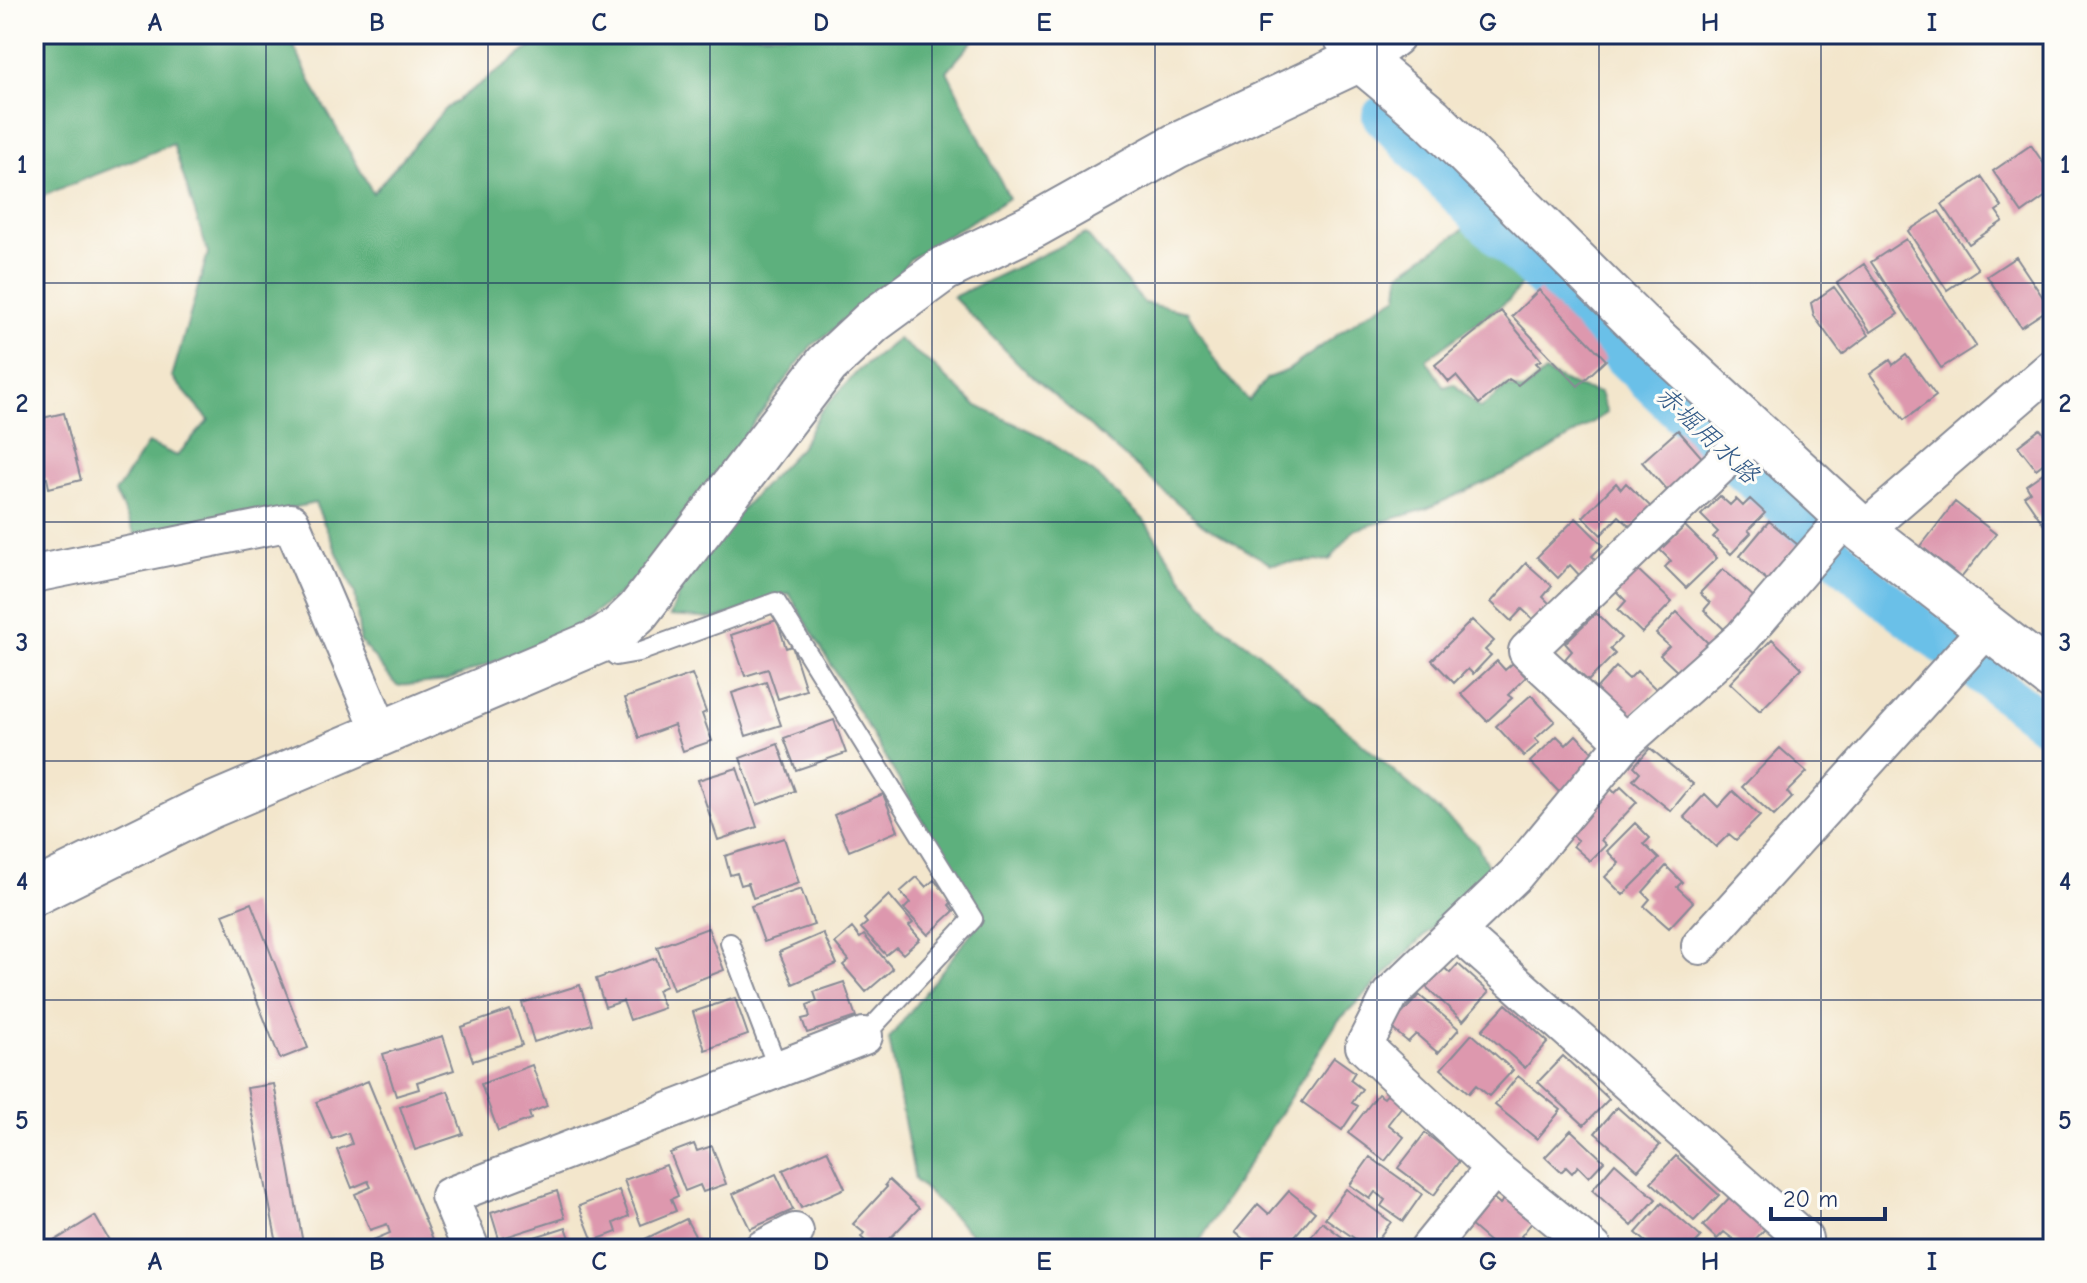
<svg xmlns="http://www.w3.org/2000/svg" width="2087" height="1283" font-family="'Comic Neue','Klee One',sans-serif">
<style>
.forest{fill:#5db07d;stroke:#3c706e;stroke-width:2}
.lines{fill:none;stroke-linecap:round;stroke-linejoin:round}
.canal{stroke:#6bc0e8;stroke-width:40}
.building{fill:#dd98ae}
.lane-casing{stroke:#878a95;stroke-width:22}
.street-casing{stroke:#878a95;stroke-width:40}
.secondary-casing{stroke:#878a95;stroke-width:48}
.lane{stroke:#fff;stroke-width:18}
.street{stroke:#fff;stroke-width:36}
.secondary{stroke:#fff;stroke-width:44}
.grid{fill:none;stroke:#1b2f5e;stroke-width:2;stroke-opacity:0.55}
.labels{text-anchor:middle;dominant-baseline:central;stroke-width:6;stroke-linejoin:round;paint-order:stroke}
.water-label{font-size:26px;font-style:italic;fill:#335a87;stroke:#fdfcf7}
.neatline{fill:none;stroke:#1b2f5e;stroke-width:3}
.grid-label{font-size:26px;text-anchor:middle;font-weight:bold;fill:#1b2f5e}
</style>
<rect width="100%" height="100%" fill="#fdfcf7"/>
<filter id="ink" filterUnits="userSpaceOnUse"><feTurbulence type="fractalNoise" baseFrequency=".0125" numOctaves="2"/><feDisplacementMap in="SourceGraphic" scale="16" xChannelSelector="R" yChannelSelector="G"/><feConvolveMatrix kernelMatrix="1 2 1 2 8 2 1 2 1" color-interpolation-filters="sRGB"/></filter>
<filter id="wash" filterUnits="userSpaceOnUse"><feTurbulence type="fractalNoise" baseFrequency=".006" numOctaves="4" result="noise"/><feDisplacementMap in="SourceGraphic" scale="32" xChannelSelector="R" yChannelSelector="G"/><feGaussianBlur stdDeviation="1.8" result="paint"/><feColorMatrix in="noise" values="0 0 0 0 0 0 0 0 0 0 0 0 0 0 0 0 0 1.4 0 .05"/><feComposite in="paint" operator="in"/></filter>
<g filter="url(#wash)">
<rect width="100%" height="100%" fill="#f3e6cc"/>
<path class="forest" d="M34,34H288L316,92L373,193L444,110L549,34H979L947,71L1009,198L910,259L882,295L811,346L633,584L568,632L446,681L397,686L360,641L355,593L315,503L228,522L135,534L115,493L148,443L177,456L209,420L172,377L208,253L173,144L42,196L34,194Z
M1473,223L1527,277L1509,300L1426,359L1444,387L1454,384L1480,409L1507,386L1523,391L1545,372L1576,387L1600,393L1607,413L1532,461L1426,509L1354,530L1330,560L1271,564L1203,525L1025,370L953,297L1086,234L1144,303L1187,312L1222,370L1249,401L1267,378L1288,370L1362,317L1398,296L1400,273Z
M898,339L935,367L975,405L1041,436L1094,473L1144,520L1185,582L1218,623L1259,653L1477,844L1490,871L1338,1021L1195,1249H987L915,1180L889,1039L981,920L789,593L716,619L670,616L688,572L736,515L801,447L820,412L858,371Z"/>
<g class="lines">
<path class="canal" d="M1382,116L1476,214L1689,421L1874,590L2053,730"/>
</g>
<g id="blocks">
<path class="building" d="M2031,145L2053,177V191L2022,213L1993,171Z
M1982,177L2002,207L1996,211L2003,221L1969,244L1942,204Z
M1939,211L1978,269L1947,290L1908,231Z
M1906,239L1976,346L1941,368L1871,262Z
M2016,257L2050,308L2021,327L1987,276Z
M1864,264L1898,314L1871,332L1837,283Z
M1834,287L1869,335L1842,355L1814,316L1811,303Z
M1539,290L1606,360L1578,386L1512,316Z
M1501,311L1541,360L1536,363L1540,367L1518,385L1509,379L1479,404L1456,376L1449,382L1435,365Z
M1906,355L1936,396L1904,420L1870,374L1890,360L1893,365Z
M64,413L81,480L49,488L47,478L36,482L34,474V420Z
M2040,429L2053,445V456L2036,469L2018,446Z
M1678,430L1704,460L1671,495L1642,462Z
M2043,473L2046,479L2053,475V538L2024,496L2030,492L2026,485Z
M1616,483L1621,489L1626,483L1652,508L1632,528L1619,516L1601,535L1583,517Z
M1720,496L1730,505L1736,499L1743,506L1750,499L1765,513L1748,530L1751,533L1731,554L1713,537L1718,532L1701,515Z
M1955,502L1996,534L1961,578L1921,546Z
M1576,518L1603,545L1592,556L1597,561L1581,577L1570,565L1558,578L1537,557Z
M1769,521L1798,545L1768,581L1740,556Z
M1685,526L1717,558L1686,588L1665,567L1671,561L1660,550Z
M1526,563L1552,586L1543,597L1550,604L1535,621L1522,609L1511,621L1491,602Z
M1637,569L1672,602L1642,633L1618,610L1626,601L1616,591Z
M1723,569L1756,599L1726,631L1704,610L1710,603L1700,593Z
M1677,612L1710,645L1680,674L1660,655L1669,646L1656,634Z
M1596,613L1621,638L1610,649L1615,654L1588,681L1565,659L1572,651L1565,643Z
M777,620L786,648L792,646L806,690L778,699L768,669L745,676L731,635Z
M1472,620L1494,641L1485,650L1491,655L1473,674L1468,669L1454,683L1432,660Z
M1772,639L1802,668L1760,711L1730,683Z
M1497,661L1505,670L1513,663L1526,677L1508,695L1512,698L1487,721L1461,694Z
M1616,667L1629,679L1637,671L1656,689L1626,721L1594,691Z
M692,674L706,712L702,714L712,741L683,751L674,725L639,738L625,698Z
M766,682L781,725L746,736L732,693Z
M1531,695L1555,721L1535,739L1539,743L1524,756L1496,726Z
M834,720L846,753L796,770L784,738Z
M1576,735L1598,758L1561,794L1530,762L1557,736L1566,745Z
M778,744L795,791L757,805L740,758Z
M1650,748L1693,784L1671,811L1633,780L1640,772L1634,766Z
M1780,748L1807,772L1787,792L1792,798L1774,816L1742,787Z
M737,768L757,827L718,840L698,780Z
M1621,787L1637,802L1601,840L1606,845L1590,861L1573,846L1578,840L1568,831L1610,788L1615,793Z
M1733,791L1760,816L1736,840L1729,834L1716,847L1684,817L1705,794L1718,807Z
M883,794L898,831L849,851L834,815Z
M1635,823L1650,838L1644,844L1659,859L1623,895L1605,877L1619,863L1607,851Z
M784,838L799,883L753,898L748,883L741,885L737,873L730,875L725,856Z
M1666,866L1682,882L1677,887L1693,902L1669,928L1644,906L1650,899L1643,892Z
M917,877L926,887L934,880L953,901L949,905L954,911L928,935L904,909L910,903L900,892Z
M801,889L814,925L764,942L751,906Z
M889,895L913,923L909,926L920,939L903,954L896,947L886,955L861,928L867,923L864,919Z
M251,903L308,1048L280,1059L223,914Z
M708,928L724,970L673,990L657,947Z
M852,928L860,938L864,935L893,969L866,992L843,965L849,960L835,943Z
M823,933L837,964L793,984L779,952Z
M656,958L666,986L657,990L664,1008L630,1020L623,1001L605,1007L596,979Z
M1458,964L1489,992L1463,1021L1425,986L1442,966L1450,973Z
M844,982L856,1017L807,1033L802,1019L810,1017L807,1005L817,1001L814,992Z
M580,985L592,1024L534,1042L522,1003Z
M1419,995L1459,1029L1438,1053L1416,1034L1408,1042L1390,1027Z
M735,998L748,1035L705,1050L693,1012Z
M1506,1004L1548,1042L1525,1068L1482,1030Z
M510,1010L522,1045L473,1061L461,1027Z
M1472,1034L1513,1070L1489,1096L1476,1085L1469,1093L1441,1069Z
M443,1036L454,1070L417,1082L419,1089L396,1096L383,1054Z
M1563,1056L1609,1099L1584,1125L1538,1082Z
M1334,1057L1355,1072L1350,1080L1362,1089L1352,1103L1358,1106L1342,1130L1302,1102Z
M532,1065L547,1106L529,1113L531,1119L498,1131L481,1084Z
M1518,1076L1561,1110L1537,1139L1495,1105Z
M368,1081L437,1249H377L373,1240L390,1233L387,1224L370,1230L355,1194L371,1187L368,1181L352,1188L337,1150L352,1144L348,1133L332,1139L316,1102Z
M274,1084L304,1249H278L247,1088Z
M1391,1090L1406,1101L1388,1124L1404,1137L1385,1161L1348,1133L1378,1094L1384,1098Z
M448,1091L463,1134L415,1150L400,1107Z
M1617,1107L1660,1145L1638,1170L1595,1133Z
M1571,1130L1604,1161L1589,1177L1578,1166L1572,1173L1566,1167L1561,1172L1545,1157Z
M1425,1133L1460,1160L1434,1195L1398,1168Z
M694,1144L697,1151L712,1146L726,1184L703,1192L700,1185L685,1191L670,1153Z
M827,1150L845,1188L801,1208L783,1170Z
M1676,1156L1719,1195L1694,1221L1651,1182Z
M1370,1157L1422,1194L1403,1221L1381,1206L1385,1200L1375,1192L1370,1199L1350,1185Z
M1615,1163L1656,1199L1632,1226L1592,1190Z
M666,1165L678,1196L671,1199L676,1211L641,1225L624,1180Z
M776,1174L793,1210L750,1229L733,1194Z
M889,1180L919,1208L880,1249H873L861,1237L864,1233L853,1224L887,1187L885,1185Z
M1346,1189L1391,1222L1370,1249L1325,1218Z
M619,1190L629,1216L614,1223L617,1232L593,1241L579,1206Z
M557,1191L565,1218L499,1239L491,1213Z
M1289,1191L1315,1212L1284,1249H1255L1235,1232L1258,1204L1269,1214Z
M1732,1195L1766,1228L1746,1249L1724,1232L1717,1239L1703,1226Z
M1492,1197L1500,1204L1506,1197L1533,1221L1521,1236L1528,1242L1522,1249H1498L1469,1224Z
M1662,1203L1701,1237L1690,1249H1670L1666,1245L1662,1249H1654L1636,1233Z
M95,1216L114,1249H41Z
M686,1219L702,1249H648L643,1240Z
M1322,1222L1358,1249H1302Z
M566,1227L574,1249H518L516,1243Z"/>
</g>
</g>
<g filter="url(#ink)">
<use href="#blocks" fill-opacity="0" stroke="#878a95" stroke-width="2"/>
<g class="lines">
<defs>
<path id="lane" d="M599,641L616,656L639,652L776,602L973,919L864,1036
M730,943L778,1069"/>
<path id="street" d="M1863,531L2053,367
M34,574L291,522L381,732
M1625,742L1527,651L1755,432
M1457,931L1804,1239L1797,1249
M1700,946L1989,626
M471,1249L449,1196L864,1036
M762,1249L795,1232
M1428,1249L1494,1168
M1594,1249L1494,1168L1364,1046L1390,995L1515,875L1625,742L1742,638L1847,516"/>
<path id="secondary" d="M1346,36L1360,59L1432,119L1639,324L1863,531L2053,678
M34,893L208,807L599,641L619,629L638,611L827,364L873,321L944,269L1033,226L1176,146L1360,59L1393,34"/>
</defs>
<use href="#lane" class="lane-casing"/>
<use href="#street" class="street-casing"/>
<use href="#secondary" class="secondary-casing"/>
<use href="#lane" class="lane"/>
<use href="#street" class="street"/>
<use href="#secondary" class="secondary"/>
</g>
</g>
<path class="grid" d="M266,34V1249M488,34V1249M710,34V1249M932,34V1249M1155,34V1249M1377,34V1249M1599,34V1249M1821,34V1249M34,283H2053M34,522H2053M34,761H2053M34,1000H2053"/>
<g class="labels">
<g class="water-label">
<text transform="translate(1707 435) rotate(43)">赤堀用水路</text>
</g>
</g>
<rect width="2087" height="1283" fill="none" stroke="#fdfcf7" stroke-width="88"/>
<path d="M1771 1207v12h114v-12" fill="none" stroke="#1b2f5e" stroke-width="4"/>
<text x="1783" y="1207" font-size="24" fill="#1b2f5e" stroke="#fdfcf7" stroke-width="6" paint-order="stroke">20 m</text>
<rect x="44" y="44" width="1999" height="1195" class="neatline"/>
<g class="grid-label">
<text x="155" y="31">A</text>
<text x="377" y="31">B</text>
<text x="599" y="31">C</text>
<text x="821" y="31">D</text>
<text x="1044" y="31">E</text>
<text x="1266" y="31">F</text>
<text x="1488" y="31">G</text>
<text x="1710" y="31">H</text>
<text x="1932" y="31">I</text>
<text x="22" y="173">1</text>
<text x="2065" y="173">1</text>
<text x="22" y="412">2</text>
<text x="2065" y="412">2</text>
<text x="22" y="651">3</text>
<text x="2065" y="651">3</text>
<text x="22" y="890">4</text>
<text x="2065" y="890">4</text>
<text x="22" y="1129">5</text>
<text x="2065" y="1129">5</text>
<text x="155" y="1270">A</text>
<text x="377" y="1270">B</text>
<text x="599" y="1270">C</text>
<text x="821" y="1270">D</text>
<text x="1044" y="1270">E</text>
<text x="1266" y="1270">F</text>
<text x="1488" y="1270">G</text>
<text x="1710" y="1270">H</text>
<text x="1932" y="1270">I</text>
</g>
</svg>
